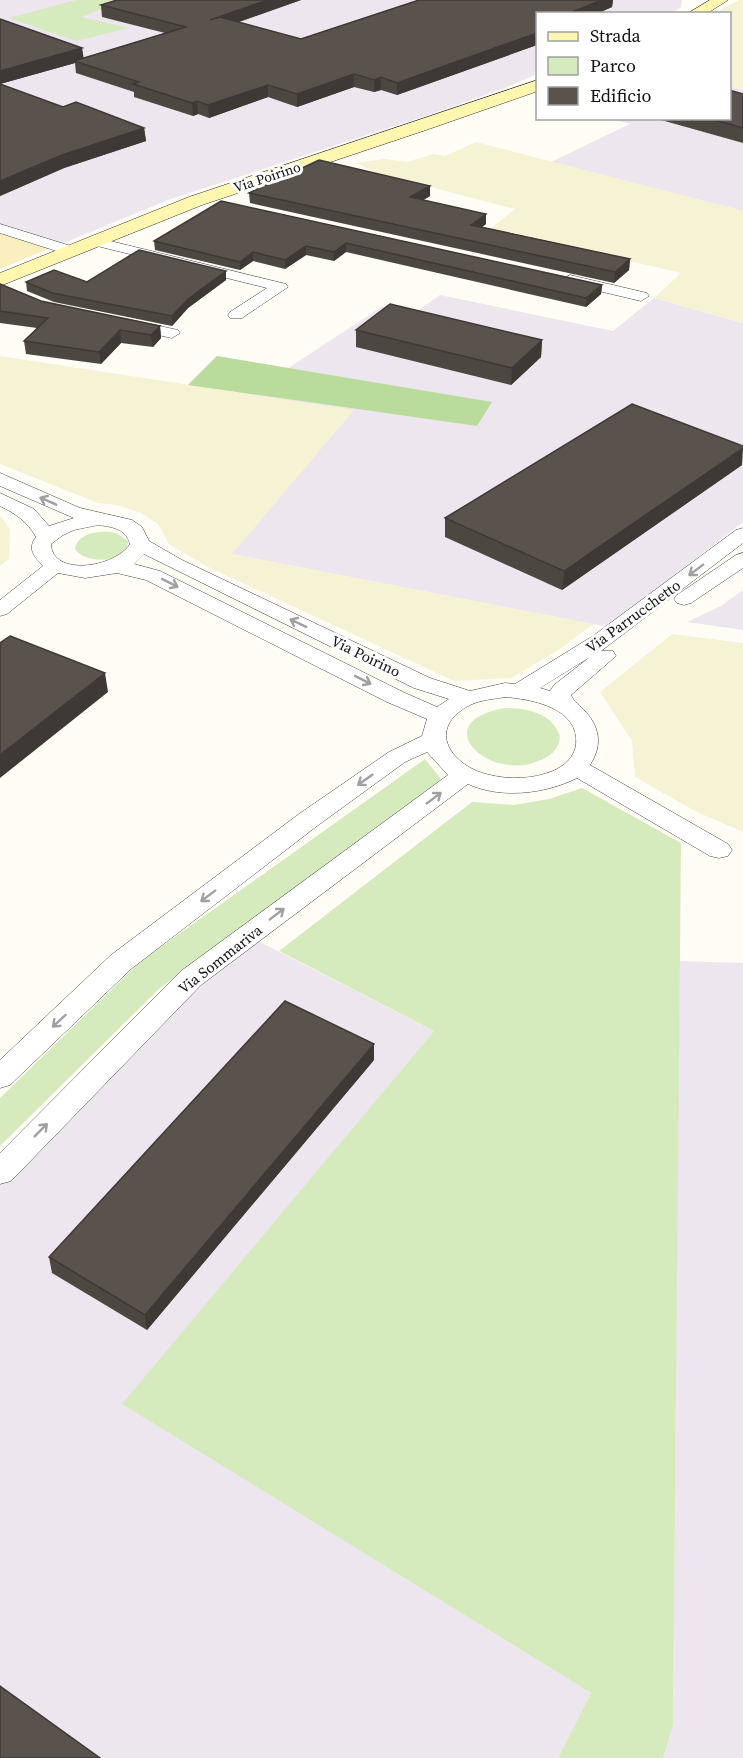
<svg xmlns="http://www.w3.org/2000/svg" width="743" height="1758" font-family="'Source Serif 4',serif">
<style>
.industrial{fill:#eee6ef}
.farmland{fill:#f6f3d4}
.green{fill:#d5ebbd}
.forest{fill:#b9dc9c}
.sand{fill:#fbeec1}
.lines{fill:none;stroke-linecap:round;stroke-linejoin:round}
.minor-casing{stroke:#444;stroke-width:1}
.secondary-casing{stroke:#333;stroke-width:1}
.minor{fill:#fff;fill-rule:evenodd}
.secondary{fill:#fff6b0;fill-rule:evenodd}
.wall{fill:#4d4742}
.shaded-wall{fill:#3f3936}
.building{fill:#5a524d;stroke:#3f3936;stroke-width:1.5}
.oneway{stroke:#a0a0a0}
.labels{text-anchor:middle;dominant-baseline:central;stroke-width:6;stroke-linejoin:round;paint-order:stroke}
.far-street-label{font-size:14px;fill:#111;stroke:#fff}
.street-label{font-size:15px;fill:#111;stroke:#fff}
</style>
<rect width="100%" height="100%" fill="#fffdf5"/>
<path class="industrial" d="M0,0H682L681,7L672,13L538,14L537,74L505,88L428,115L168,200L59,245L0,227Z
M730,86L743,90V211L551,162L630,124L613,119L730,118Z
M440,295L613,331L654,298L743,323V522L608,627L231,554L188,385L217,356L287,369L383,306L413,314Z
M743,590V630L687,622L721,606Z
M248,936L434,1031L123,1404L591,1693L558,1758H0V1172Z
M679,961L743,963V1758H663L673,1726Z"/>
<path class="farmland" d="M739,0H743V90L730,86V14L714,13Z
M476,142L743,211V323L654,298L681,273L490,229L515,209L377,173L356,163L385,159L407,162L433,154L445,156Z
M0,356L354,410L232,554L593,624L560,649L511,678L454,681L206,566L169,544L158,524L141,513L117,505L98,503L0,464Z
M0,515L10,529L9,559L0,566Z
M672,634L743,643V832L697,812L635,777L632,741L600,692Z"/>
<path class="green" d="M76,0H126L81,17L129,28L76,41L9,18Z
M111,532L118,534L128,541C128,564 85,565 75,549C78,533 97,531 111,532Z
M505,708C527,708 552,713 560,736C559,749 552,755 541,760C490,784 424,722 505,708Z
M425,759L442,780L159,989L0,1146V1098L141,961Z
M582,788L681,843L673,1726L663,1758H558L591,1693L122,1404L434,1031L279,951L472,802L514,805L549,799Z"/>
<path class="forest" d="M217,356L492,402L477,426L188,385Z"/>
<path class="sand" d="M0,231L50,248L0,269Z"/>
<g class="lines">
<defs>
<path id="minor" d="M0,224L74,247L77,250L69,255L0,233Z
M94,237L286,284L288,287L242,318H230L228,315L230,312L267,288L89,244L87,241L89,238Z
M570,275L647,293L649,296L641,301L565,283L562,280Z
M127,319L178,330L180,333L172,338L121,327L119,324L121,321Z
M0,473L80,508L132,520L142,527L149,541L182,560L430,678L470,691L505,683L515,684L593,636L736,530L743,528V543L601,651H613L616,656L571,695C574,702 578,704 583,709C600,726 603,745 590,765L728,844L732,850L728,856L719,858L710,856L577,778C545,794 501,799 468,784L201,985L11,1181L0,1184V1153L181,971L448,775L427,752L405,762L317,826L131,969L10,1085L0,1088V1060L111,955L299,814L389,752L422,736L427,719L387,702L146,580L117,573L85,578L58,573L7,614L0,616V600L43,566C34,556 27,549 36,537C27,521 16,514 0,506V493L34,509L49,526L74,518L0,486ZM99,525C113,527 126,529 130,544C115,568 52,577 51,544L63,535L74,530ZM144,554L414,688L449,699L437,707L403,692L160,571L134,564ZM590,657L554,685L550,691L540,688ZM505,697C532,699 580,708 576,745C574,758 564,766 553,771C534,779 509,780 490,775C452,767 424,729 470,705C480,700 494,699 505,697Z
M743,553V568L691,603L684,605L677,603L674,599L677,595L736,555Z"/>
<path id="secondary" d="M710,0H728L706,14H687Z
M538,80V91L426,130L202,205L0,286V273L189,197Z"/>
</defs>
<use href="#minor" class="minor-casing"/>
<use href="#secondary" class="secondary-casing"/>
<use href="#minor" class="minor"/>
<use href="#secondary" class="secondary"/>
</g>
<path class="wall" d="M117,0H301L239,22L301,39L419,0H613L612,7L596,14H537V45L397,95L381,90L374,92L354,87L297,107L268,97L209,118L198,114L193,116L134,97V92L76,73L75,63L0,84L63,107L76,102L144,128L146,141L64,168L0,196V19L82,48L83,58L165,33L102,17L101,5Z
M743,94V143L654,118H729Z
M249,193L430,196L423,200L486,224L482,227L630,259L629,270L614,283L250,203Z
M221,201L602,285L601,294L586,307L346,252L334,261L306,255L285,269L253,261L240,270L155,250L154,241Z
M226,280L188,308L172,326L54,302L27,291L26,282Z
M0,284L41,301L160,326L161,338L153,347L121,343L101,364L26,354L24,341L37,328L0,323Z
M356,330L542,340L541,357L511,385L356,347Z
M742,465L562,590L445,537V518Z
M374,1060L147,1330L52,1273L49,1257Z"/>
<path class="shaded-wall" d="M268,0H301L210,32V20Z
M599,0H613L612,7L596,14H567Z
M537,33V45L397,95V83Z
M82,48L84,60L74,61L75,63L0,84V71Z
M354,74V87L297,107V94Z
M381,77V90L374,92V80Z
M268,85V97L209,118L208,105Z
M197,101L198,114L193,116L192,103Z
M144,128L146,141L64,168L0,196V181L62,155Z
M430,186V196L410,208V197Z
M486,214V224L471,235V225Z
M346,243V252L334,261V252Z
M306,246V255L285,269V260Z
M253,252V261L240,270V262Z
M630,259L629,270L614,283L615,272Z
M226,271V280L188,308L172,326V316L188,299Z
M602,285L601,294L586,307V298Z
M160,326L161,338L153,347L151,335Z
M120,330L121,343L101,364L99,352Z
M542,340L541,357L511,385L512,368Z
M743,448L742,465L562,590L564,571Z
M105,673L108,692L0,778V755Z
M374,1044V1060L147,1330L145,1315Z"/>
<path class="building" d="M117,0H268L210,20L220,17L301,39L419,0H602L567,14H537V33L397,83L381,77L374,80L354,74L297,94L268,85L208,105L197,101L192,103L133,84L139,82L74,61L186,27L101,5Z
M0,19L82,48L0,71Z
M0,84L63,107L76,102L144,128L62,155L0,181Z
M729,90L743,94V128L708,118H729Z
M319,160L430,186L410,197L486,214L471,225L630,259L615,272L249,193Z
M221,201L602,285L586,298L346,243L334,252L306,246L285,260L253,252L240,262L154,241Z
M139,250L226,271L188,299L172,316L52,293L26,282L54,270L87,282Z
M0,284L41,301L160,326L151,335L120,330L99,352L24,341L48,318L0,311Z
M390,304L542,340L512,368L356,330Z
M632,404L743,446V448L564,571L445,518Z
M10,636L105,673L0,755V643Z
M285,1001L374,1044L145,1315L49,1257Z
M0,1686L100,1758H0Z"/>
<defs><path id="oneway-shaft" d="M-6 0H5M1.5-3L5.5 0L1.5 3" fill="none" stroke-width="1.6" stroke-linecap="round" stroke-linejoin="round" transform="scale(1.5)"/></defs>
<g class="oneway">
<use href="#oneway-shaft" transform="translate(48 501) rotate(-156)"/>
<use href="#oneway-shaft" transform="translate(696 570) rotate(143)"/>
<use href="#oneway-shaft" transform="translate(170 583) rotate(27)"/>
<use href="#oneway-shaft" transform="translate(298 623) rotate(-154)"/>
<use href="#oneway-shaft" transform="translate(363 680) rotate(27)"/>
<use href="#oneway-shaft" transform="translate(365 780) rotate(145)"/>
<use href="#oneway-shaft" transform="translate(434 798) rotate(-37)"/>
<use href="#oneway-shaft" transform="translate(208 896) rotate(143)"/>
<use href="#oneway-shaft" transform="translate(277 914) rotate(-37)"/>
<use href="#oneway-shaft" transform="translate(59 1021) rotate(137)"/>
<use href="#oneway-shaft" transform="translate(41 1130) rotate(-45)"/>
</g>
<g class="labels">
<g class="far-street-label">
<text transform="translate(267 177) rotate(-18)">Via Poirino</text>
</g>
<g class="street-label">
<text transform="translate(633 616) rotate(-36)">Via Parrucchetto</text>
<text transform="translate(366 656) rotate(26)">Via Poirino</text>
<text transform="translate(220 959) rotate(-38)">Via Sommariva</text>
</g>
</g>
<rect x="536" y="12" width="195" height="108" fill="#ffffff" stroke="#a0a0a0" stroke-width="1.5"/>
<rect x="548" y="32" width="30" height="9" fill="#fff6b0" stroke="#a0a0a0" stroke-width="1.5"/>
<text x="590" y="42" font-size="18" fill="#111111">Strada</text>
<rect x="548" y="57" width="30" height="18" fill="#d5ebbd" stroke="#a0a0a0" stroke-width="1.5"/>
<text x="590" y="72" font-size="18" fill="#111111">Parco</text>
<rect x="548" y="87" width="30" height="18" fill="#5a524d" stroke="#a0a0a0" stroke-width="1.5"/>
<text x="590" y="102" font-size="18" fill="#111111">Edificio</text>
</svg>
